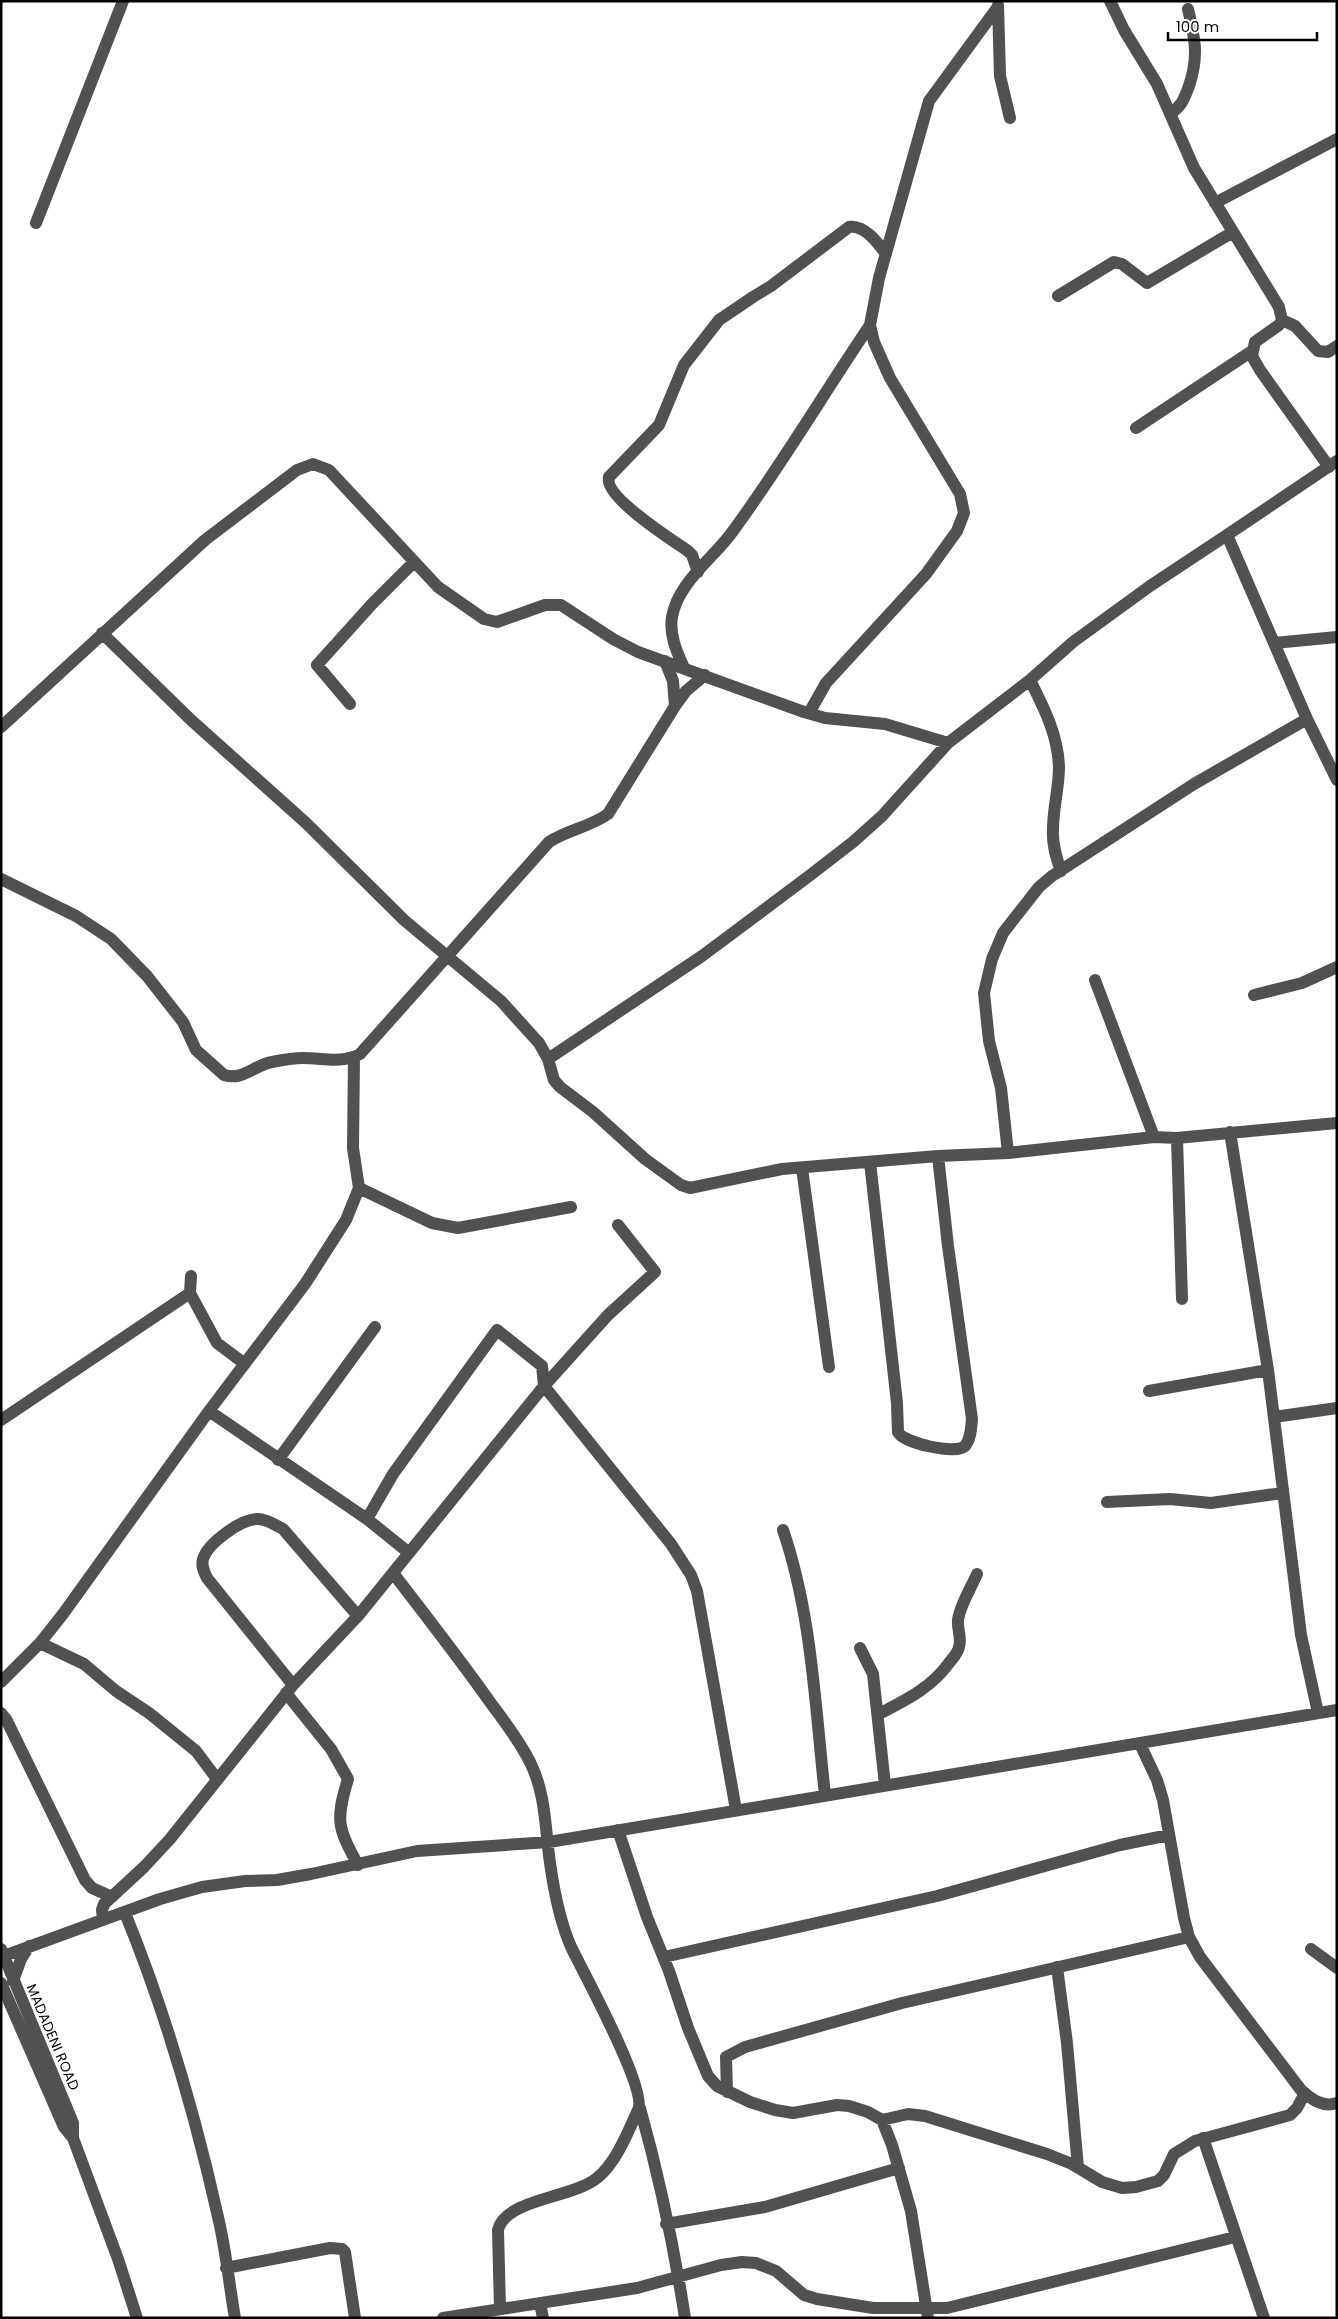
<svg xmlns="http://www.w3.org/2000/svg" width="1338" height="2319" font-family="Poppins,sans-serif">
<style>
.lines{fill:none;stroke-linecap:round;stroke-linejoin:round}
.minor{stroke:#515151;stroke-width:12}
.labels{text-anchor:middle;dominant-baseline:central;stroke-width:5;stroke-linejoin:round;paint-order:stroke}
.street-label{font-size:14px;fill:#000;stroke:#fff}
</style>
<rect width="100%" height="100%" fill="#fff"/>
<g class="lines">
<path class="minor" d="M1110,1L1124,30L1157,84L1194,168L1279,307L1282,320L1279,325L1255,342L1252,356L1260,370L1329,467
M998,5L1000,76L1010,118
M1170,114C1182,106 1184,99 1189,86C1199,56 1195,39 1188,9
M1215,203L1337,139
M36,223L123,1
M1058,296L1114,262L1122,264L1147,283L1233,232
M1282,320L1295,326L1318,351L1328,352L1337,346
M1136,428L1252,351
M1337,461L1227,535L1307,719L1337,780
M698,572L692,555L688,551C672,540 603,496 609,477L659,425L684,365L719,320L753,297L771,286L849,227C864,224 878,243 886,254
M102,633L191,720L306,823L404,920L501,1001L539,1043L548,1059L554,1080L560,1087L593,1112L645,1159L681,1185L690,1188L782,1169L938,1156L1008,1153L1154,1137L1177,1138L1337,1123
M1274,643L1337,637
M665,661L673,681L675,706
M684,668C677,652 669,635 672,617C678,582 714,558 733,531C782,464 824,393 870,325
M1030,680C1044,708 1058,735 1059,767C1059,788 1053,808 1053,829C1052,844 1056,857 1061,871
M350,704L317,665L372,604L414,562
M809,713L826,683L926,574L957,531L964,513L960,494L890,378L874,342L870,325L879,278L929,101L997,8
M1,727L205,540L297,470L313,464L329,470L438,587L484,619L497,622L545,605H561L613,639L638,652L804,712L825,718L885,724L948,743
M1,879L76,916L111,939L147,976L183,1022L196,1050L224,1075C243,1081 254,1065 272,1062C282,1060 293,1058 303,1058C324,1058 341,1064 360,1054L549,842C567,830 590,827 608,814L675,706L686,691L705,675
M1095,980L1154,1137
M1254,995L1302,983L1337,967
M354,1057L353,1148L359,1188L432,1223L458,1228L571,1207
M548,1059L702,956L809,876L853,842L882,816L948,743L1030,680L1073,642L1150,586L1227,535
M1230,1132L1268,1370L1301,1635L1318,1713
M1177,1138L1182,1299
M1008,1153L1001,1088L989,1041L984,993L992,959L1003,933L1039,887L1052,876L1194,784L1307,719
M870,1162L897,1403L898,1432C903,1443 956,1455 965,1446C971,1439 971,1428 972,1419L948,1246L938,1156
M802,1168L829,1367
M190,1293L217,1343L245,1364
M1149,1391L1268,1370
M209,1411L367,1519L408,1552
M1274,1417L1337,1408
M1,1420L190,1293L191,1276
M278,1460L375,1327
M1107,1502L1170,1499L1211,1503L1282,1493
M367,1519L393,1474L497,1330L542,1366L544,1386L671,1544L691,1575L697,1591L736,1810
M783,1530C812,1615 815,1706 825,1795
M393,1573C426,1616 459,1658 490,1702C504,1721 519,1740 530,1762C546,1794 545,1828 550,1863C554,1891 560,1923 572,1949C584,1973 648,2091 638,2110C628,2132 616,2163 597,2178C573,2198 505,2199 498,2230L500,2309
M40,1643L84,1664L116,1691L149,1713L196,1751L217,1779
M860,1648L873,1674L885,1785
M1,1682L40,1643L63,1614L209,1411L305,1284L346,1220L359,1188
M293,1685L207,1578C204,1572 201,1566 203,1559C208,1543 241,1519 258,1519C267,1519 275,1525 283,1529L358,1616
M286,1693L331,1749L348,1779C335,1821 338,1828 358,1865
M1,1713L6,1719L85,1880L92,1888L112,1897
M879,1714C906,1700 931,1688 949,1663C953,1658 958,1653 959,1647C962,1638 957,1629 958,1620C960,1605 971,1588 977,1574
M1140,1744L1157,1780L1163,1800L1184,1918L1189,1937L1200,1957L1301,2090C1311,2099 1323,2108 1337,2103
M618,1830L647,1917L669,1971L688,2028L708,2076L717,2086L750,2102L775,2110L793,2113L837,2105L849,2106L868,2112L882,2120L892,2145L911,2211L928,2318
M125,1913C165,2011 195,2114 218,2217C226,2250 229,2284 235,2318
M103,1920L102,1910L104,1904L144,1867L170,1839L293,1685L358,1616L544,1386L608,1315L655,1272L618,1225
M1,1949L73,2123V2138
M1311,1949L1337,1968
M1,1957L160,1899L202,1887L245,1881L277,1880L311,1874L417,1851L549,1842L1337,1710
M664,1957L937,1896L1120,1845L1169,1835
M1057,1967L1067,2043L1078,2168
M13,1981L21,1959L29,1946
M1,1983L64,2127L73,2138L118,2259L137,2318
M727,2092L726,2057L745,2047L902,2003L1189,1937
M640,2108C659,2176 674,2247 685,2318
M882,2120L908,2114L925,2116L1047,2154L1072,2164L1102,2182L1122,2188L1136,2187L1158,2181L1164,2175L1174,2154L1195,2141L1290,2115L1297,2108L1305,2093
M1203,2138L1264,2318
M666,2224L765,2207L899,2168
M226,2268L330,2248L342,2249L345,2252L355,2318
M540,2303L543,2318
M443,2318L637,2288L721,2265L742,2262L756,2263L776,2271L804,2295L817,2299L873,2308H947L1235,2237"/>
</g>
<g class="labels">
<g class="street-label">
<text transform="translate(53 2037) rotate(67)">MADADENI ROAD</text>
</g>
</g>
<rect width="1338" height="2319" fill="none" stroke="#000000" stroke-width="5"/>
<path d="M1168 32v8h149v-8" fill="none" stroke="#000000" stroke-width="2.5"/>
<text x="1176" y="32" font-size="15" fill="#000000" stroke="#ffffff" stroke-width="4" paint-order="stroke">100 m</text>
</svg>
